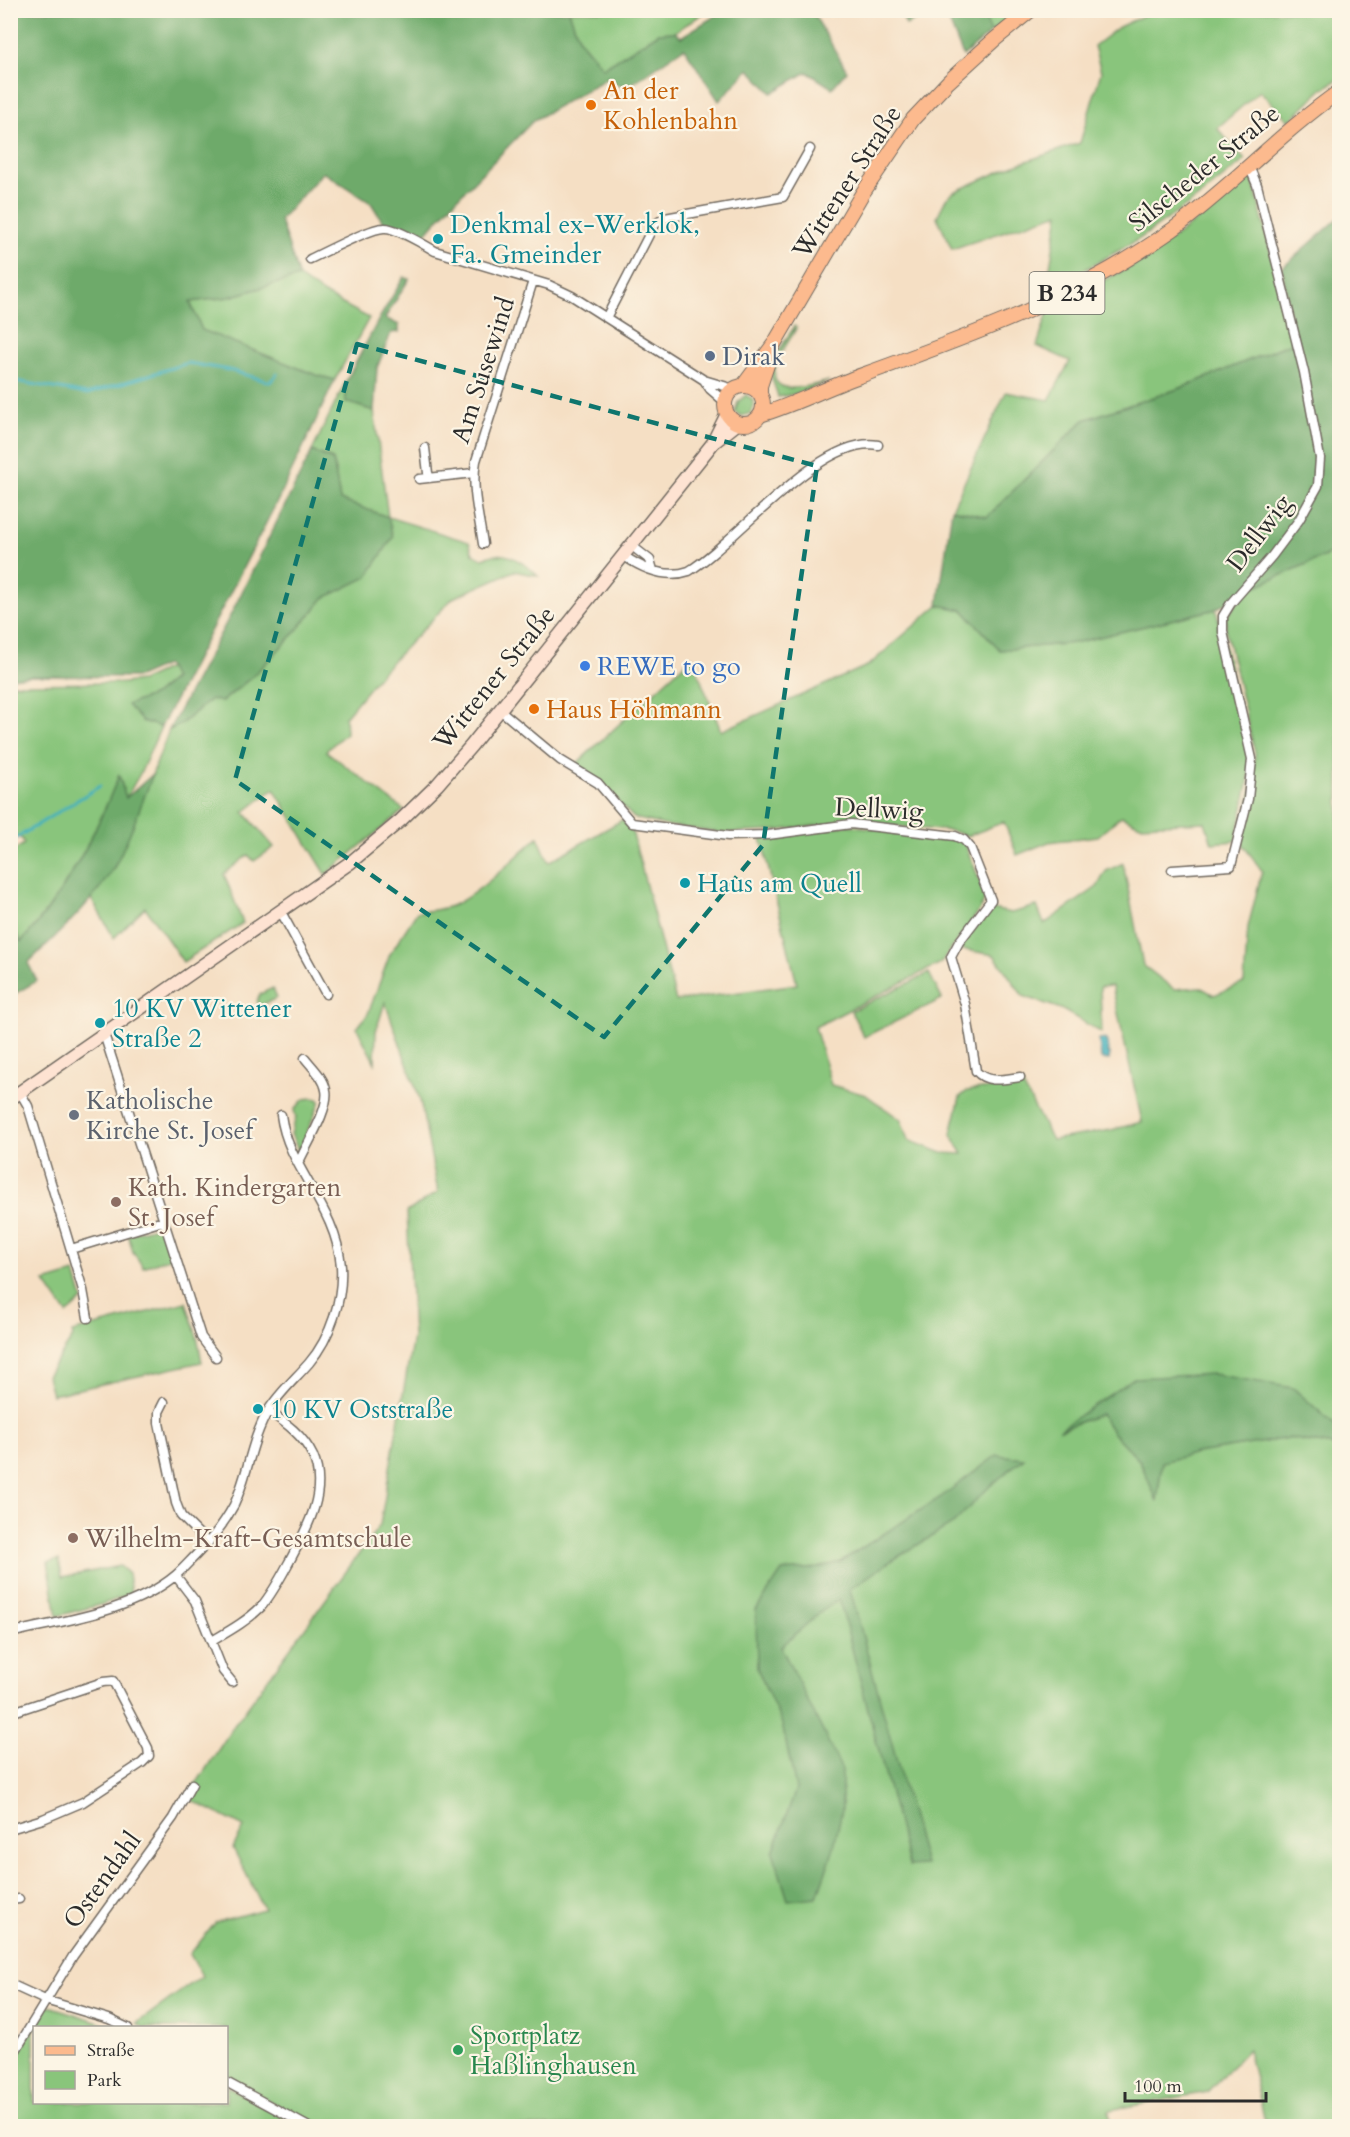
<svg xmlns="http://www.w3.org/2000/svg" width="1350" height="2137" font-family="Cardo,serif">
<style>
.green{fill:#89c57b;stroke:#5a7853;stroke-width:1.5}
.forest{fill:#6eaa6b;stroke:#4c6a4b;stroke-width:1.5}
.water{fill:#41b0bc;stroke:#366e74;stroke-width:1.5}
.lines{fill:none;stroke-linecap:round;stroke-linejoin:round}
.stream{stroke:#41b0bc;stroke-width:3}
.minor-casing{stroke:#726a61;stroke-width:11}
.secondary-casing{stroke:#726a61;stroke-width:15}
.primary-casing{stroke:#726a61;stroke-width:16}
.minor{stroke:#fff;stroke-width:8}
.secondary{stroke:#fee3d2;stroke-width:12}
.primary{stroke:#fcba8e;stroke-width:14}
.marked{fill:none;stroke:#0f766e;stroke-width:4.5;stroke-dasharray:12 8;stroke-linejoin:round}
.food-dot{fill:#e8710a;stroke:#fcf5e5;stroke-width:2}
.culture-dot{fill:#0f9aa8;stroke:#fcf5e5;stroke-width:2}
.service-dot{fill:#5c6f8a;stroke:#fcf5e5;stroke-width:2}
.shop-dot{fill:#3f7fe0;stroke:#fcf5e5;stroke-width:2}
.worship-dot{fill:#6b7280;stroke:#fcf5e5;stroke-width:2}
.education-dot{fill:#8d6e63;stroke:#fcf5e5;stroke-width:2}
.leisure-dot{fill:#2e9e5b;stroke:#fcf5e5;stroke-width:2}
.labels{text-anchor:middle;dominant-baseline:central;stroke-width:4.5;stroke-linejoin:round;paint-order:stroke}
.shield{fill:#fcf5e5;stroke:#6a6863;stroke-width:1.5}
.shield-label{font-size:24px;font-weight:bold;fill:#2b2b2b}
.food-label{font-size:26px;fill:#c56008;stroke:#fcf5e5;text-anchor:start}
.street-label{font-size:26px;fill:#2b2b2b;stroke:#fcf5e5}
.culture-label{font-size:26px;fill:#0d838f;stroke:#fcf5e5;text-anchor:start}
.service-label{font-size:26px;fill:#4e5e75;stroke:#fcf5e5;text-anchor:start}
.shop-label{font-size:26px;fill:#366cbe;stroke:#fcf5e5;text-anchor:start}
.worship-label{font-size:26px;fill:#5b616d;stroke:#fcf5e5;text-anchor:start}
.education-label{font-size:26px;fill:#785e54;stroke:#fcf5e5;text-anchor:start}
.leisure-label{font-size:26px;fill:#27864d;stroke:#fcf5e5;text-anchor:start}
</style>
<rect width="100%" height="100%" fill="#fcf5e5"/>
<filter id="ink" filterUnits="userSpaceOnUse"><feTurbulence type="fractalNoise" baseFrequency=".0167" numOctaves="2"/><feDisplacementMap in="SourceGraphic" scale="12" xChannelSelector="R" yChannelSelector="G"/><feConvolveMatrix kernelMatrix="1 2 1 2 8 2 1 2 1" color-interpolation-filters="sRGB"/></filter>
<filter id="wash" filterUnits="userSpaceOnUse"><feTurbulence type="fractalNoise" baseFrequency=".008" numOctaves="4" result="noise"/><feDisplacementMap in="SourceGraphic" scale="24" xChannelSelector="R" yChannelSelector="G"/><feGaussianBlur stdDeviation="1.35" result="paint"/><feColorMatrix in="noise" values="0 0 0 0 0 0 0 0 0 0 0 0 0 0 0 0 0 1.4 0 .05"/><feComposite in="paint" operator="in"/></filter>
<g filter="url(#wash)">
<rect width="100%" height="100%" fill="#f5dfc4"/>
<path class="green" d="M569,11H707L675,32L659,33L603,68L579,39Z
M982,11H1018L991,32Z
M1153,11H1339V79L1322,89L1289,121L1260,91L1217,128L1245,160L1196,199L1139,239L1068,279L1058,282L1045,297L1059,213L952,249L937,217L946,199L954,192L1012,166L1080,143L1101,72L1094,46L1119,27Z
M1247,177L1251,178L1253,181L1293,342L1181,388L1084,420L987,517L952,509L1006,392L1049,400L1070,361L1037,346L1049,309L1145,259L1202,216Z
M299,277L324,294L369,318L335,380L316,375L202,330L190,302L229,297Z
M795,326L797,328C788,342 755,386 791,388C803,388 817,384 829,381L799,393L778,397C777,390 771,380 771,374C771,360 787,338 795,326Z
M345,383L346,402L374,411L388,517L469,542L473,554L481,558C486,558 490,555 495,555C510,552 528,566 538,576L514,571L453,598L381,673L345,717L346,733L326,751L404,810L326,874L274,789L244,812L274,847L254,861L248,855L224,874L243,923L183,962L145,907L114,938L91,898L114,868L134,823L169,730L181,724L211,699L222,702L253,676L292,636L324,598L367,577L388,517L340,500L333,459L312,451Z
M746,395L752,399L754,406L751,413L742,416L735,412L738,402Z
M1339,550V1429L1293,1388L1134,1378L1062,1429L1101,1414L1113,1433L1140,1461L1157,1499L1162,1462L1196,1453L1289,1438L1339,1447V2126H1266L1248,2049L1207,2092L1109,2110L1111,2126H316L227,2078L226,2028H144L137,2023L202,1976L190,1954L216,1922L264,1909L233,1848L244,1827L187,1798L235,1724L380,1525L413,1337L407,1212L438,1192L420,1100L385,1002L376,1031L375,1063L357,1028L368,1014L390,954L417,912C430,911 447,909 458,903C486,887 514,859 538,837L549,862L622,820L631,827L676,1001L797,984L761,838L848,825L964,841L986,897L979,911L941,963L815,1027L831,1085L866,1095L901,1120L908,1140L942,1153L963,1154L951,1134L960,1097L967,1091L1022,1084L1052,1140L1111,1130L1142,1122L1112,986L1100,987L1102,1033L1061,1009L1023,996L994,955L960,949L988,908L1011,913L1037,906L1044,924L1097,887L1106,871L1123,863L1143,965L1174,989L1200,987L1214,995L1244,983L1248,927L1262,871L1241,842L1253,784L1255,753L1226,632V617L1247,590Z
M938,605L963,610L1000,650L1074,643L1216,609L1251,761L1248,784L1236,841L1212,843L1205,822L1140,825L1121,816L1098,836L1049,842L1017,855L1004,822L968,836L952,831L844,822L772,831L722,833L664,825L634,818L596,780L574,766L692,657L721,731L869,665Z
M169,668L174,678L154,695L128,705L142,721L161,727L141,772L126,798L119,776C95,835 64,895 21,942L11,924L10,853L24,844L22,839L11,834V684L123,683L141,681Z
M929,973L942,999L864,1037L851,1011Z
M273,988L277,998L259,1006L257,1001L260,994Z
M313,1098L318,1099L320,1101L299,1152L291,1134L296,1118L294,1110L304,1099Z
M160,1226L172,1257L143,1267L133,1252L128,1234Z
M75,1273L83,1300L67,1314L45,1282Z
M186,1302L197,1337L202,1362L52,1395L47,1376L73,1337L72,1332Z
M59,1560L62,1577L120,1566L128,1573L131,1594L103,1604L57,1616L48,1562Z
M46,2005L115,2027L34,2028V2102H226L227,2086L299,2126H11V2067Z"/>
<path class="forest" d="M11,11H569L579,39L603,68L659,33L675,32L681,37L723,11H812L847,71L832,88L807,72L772,93L749,69L719,101L684,48L627,87L613,83L609,77L534,120L450,206L422,238L384,224L371,203L323,172L280,220L299,277L229,297L190,302L202,330L316,375L335,380L280,496L161,727L142,721L127,705L154,695L174,679L169,668L165,665L138,677L31,676L11,678Z
M900,11H933L906,25Z
M945,11H982L991,32L963,56Z
M1339,218V550L1247,590L1216,609L1074,643L1000,650L963,610L938,605L952,509L987,517L1084,420L1181,388L1294,342L1282,268Z
M404,277L409,279L385,318L399,325V332L391,333L377,368L374,411L346,402L345,383L380,317Z
M312,451L333,460L340,500L388,517L393,537L367,577L324,598L292,636L253,676L221,702L211,699L181,724L169,730L232,612Z
M153,774C141,805 130,838 114,867C94,902 56,935 28,963L37,981L11,996V924L21,942C64,897 96,833 119,775L126,798Z
M1213,1374L1293,1388L1339,1429V1447L1289,1438L1196,1453L1162,1462L1157,1501L1140,1461L1113,1433L1101,1414L1058,1430L1134,1378Z
M997,1455L1024,1458L990,1486L954,1523L891,1561L850,1589L925,1865L909,1866L839,1599L817,1615L781,1647L842,1770V1810L833,1851L817,1897L788,1900L773,1852L796,1789L782,1724L757,1668L756,1610L782,1571L817,1568L840,1562L941,1497Z"/>
<path class="water" d="M1102,1039L1106,1040L1109,1049L1108,1053H1110L1109,1060L1101,1059L1099,1040Z"/>
<g class="lines">
<path class="stream" d="M10,380L87,394L188,363L229,370L270,382L277,374
M10,842L100,786"/>
</g>
</g>
<g filter="url(#ink)">
<g class="lines">
<defs>
<path id="minor" d="M310,259C325,252 370,228 384,228C395,227 425,245 435,251L549,285L572,296L704,380L734,389
M607,316L654,225L665,218L676,216L783,197L810,149
M704,380L710,389L725,402
M425,448L428,473L430,478
M419,479L474,473
M483,544C479,516 471,488 476,461L533,281
M632,546L650,560L653,570
M624,556C643,569 666,579 689,571C736,543 821,434 878,445
M500,710L560,760L598,783L632,823L728,836L768,835L851,824L955,836L964,840L970,847L991,900L959,942L951,957L965,1004L976,1071C987,1084 1004,1079 1020,1077
M1172,870L1231,866L1248,799L1252,759L1223,632V616L1231,603L1272,556L1299,520L1318,486L1320,458L1304,372L1257,185L1249,166
M281,912L326,994
M104,1034L201,1337L216,1357
M20,1092L28,1106L83,1290L88,1318
M299,1162C306,1146 330,1108 326,1090C324,1078 313,1068 305,1058
M71,1249L163,1221
M164,1402L159,1412V1423L176,1503L181,1516L208,1543
M176,1576L195,1601L223,1671L232,1682
M10,1633C65,1620 132,1612 176,1575C183,1569 189,1562 196,1555C211,1540 224,1524 234,1505C248,1475 251,1440 268,1411C279,1393 295,1379 309,1363C331,1337 343,1299 341,1266C336,1206 288,1169 281,1115
M212,1641C229,1631 247,1621 261,1607C272,1594 280,1579 288,1564C305,1532 329,1493 313,1456C303,1435 286,1423 268,1411
M10,1713L103,1682L113,1681L148,1748L149,1756L142,1763L83,1802L43,1819L10,1829
M10,1900L19,1899
M10,1984L45,2000L109,2019L128,2028
M10,2060L73,1956L173,1818L192,1784
M226,2082L307,2126"/>
<path id="secondary" d="M714,440L727,414
M10,1099L351,862L401,820L437,785L471,746L713,443L738,423"/>
<path id="primary" d="M743,386L774,344L862,194L913,119L948,82L994,40L1031,10
M725 405a19 19 0 1 1 38 0a19 19 0 1 1-38 0Z
M760,394V386L769,359
M760,415C793,405 824,389 857,377C968,337 1075,299 1172,230C1231,187 1280,133 1340,91"/>
</defs>
<use href="#minor" class="minor-casing"/>
<use href="#secondary" class="secondary-casing"/>
<use href="#primary" class="primary-casing"/>
<use href="#minor" class="minor"/>
<use href="#secondary" class="secondary"/>
<use href="#primary" class="primary"/>
</g>
</g>
<path class="marked" d="M357,344L817,466L763,845L604,1037L235,780Z"/>
<g class="food-dot">
<circle cx="591" cy="105" r="6"/>
<circle cx="534" cy="709" r="6"/>
</g>
<g class="culture-dot">
<circle cx="438" cy="239" r="6"/>
<circle cx="685" cy="883" r="6"/>
<circle cx="100" cy="1023" r="6"/>
<circle cx="258" cy="1409" r="6"/>
</g>
<circle class="service-dot" cx="710" cy="356" r="6"/>
<circle class="shop-dot" cx="585" cy="666" r="6"/>
<circle class="worship-dot" cx="74" cy="1115" r="6"/>
<g class="education-dot">
<circle cx="116" cy="1202" r="6"/>
<circle cx="73" cy="1538" r="6"/>
</g>
<circle class="leisure-dot" cx="458" cy="2050" r="6"/>
<g class="labels">
<rect class="shield" x="1029.5" y="272" width="75" height="42" rx="4.5"/>
<g class="shield-label">
<text x="1067" y="293">B 234</text>
</g>
<g class="food-label">
<text x="603" y="90">An der<tspan x="603" dy="30">Kohlenbahn</tspan></text>
<text x="546" y="709">Haus Höhmann</text>
</g>
<g class="street-label">
<text transform="translate(1204 168) rotate(-39)">Silscheder Straße</text>
<text transform="translate(847 182) rotate(-57)">Wittener Straße</text>
<text transform="translate(483 370) rotate(-72)">Am Susewind</text>
<text transform="translate(1259 533) rotate(-53)">Dellwig</text>
<text transform="translate(494 678) rotate(-51)">Wittener Straße</text>
<text transform="translate(879 809) rotate(3)">Dellwig</text>
<text transform="translate(102 1880) rotate(-54)">Ostendahl</text>
</g>
<g class="culture-label">
<text x="450" y="224">Denkmal ex-Werklok,<tspan x="450" dy="30">Fa. Gmeinder</tspan></text>
<text x="697" y="883">Haus am Quell</text>
<text x="112" y="1008">10 KV Wittener<tspan x="112" dy="30">Straße 2</tspan></text>
<text x="270" y="1409">10 KV Oststraße</text>
</g>
<g class="service-label">
<text x="722" y="356">Dirak</text>
</g>
<g class="shop-label">
<text x="597" y="666">REWE to go</text>
</g>
<g class="worship-label">
<text x="86" y="1100">Katholische<tspan x="86" dy="30">Kirche St. Josef</tspan></text>
</g>
<g class="education-label">
<text x="128" y="1187">Kath. Kindergarten<tspan x="128" dy="30">St. Josef</tspan></text>
<text x="85" y="1538">Wilhelm-Kraft-Gesamtschule</text>
</g>
<g class="leisure-label">
<text x="470" y="2035">Sportplatz<tspan x="470" dy="30">Haßlinghausen</tspan></text>
</g>
</g>
<rect width="1350" height="2137" fill="none" stroke="#fcf5e5" stroke-width="36"/>
<rect x="33" y="2026" width="195" height="78" fill="#fcf5e5" stroke="#a8a49b" stroke-width="1.5"/>
<rect x="45" y="2046" width="30" height="9" fill="#fcba8e" stroke="#a8a49b" stroke-width="1.5"/>
<text x="87" y="2056" font-size="18" fill="#2b2b2b">Straße</text>
<rect x="45" y="2071" width="30" height="18" fill="#89c57b" stroke="#a8a49b" stroke-width="1.5"/>
<text x="87" y="2086" font-size="18" fill="#2b2b2b">Park</text>
<path d="M1125 2092v9h141v-9" fill="none" stroke="#2b2b2b" stroke-width="3"/>
<text x="1134" y="2092" font-size="18" fill="#2b2b2b" stroke="#fcf5e5" stroke-width="4.5" paint-order="stroke">100 m</text>
</svg>
